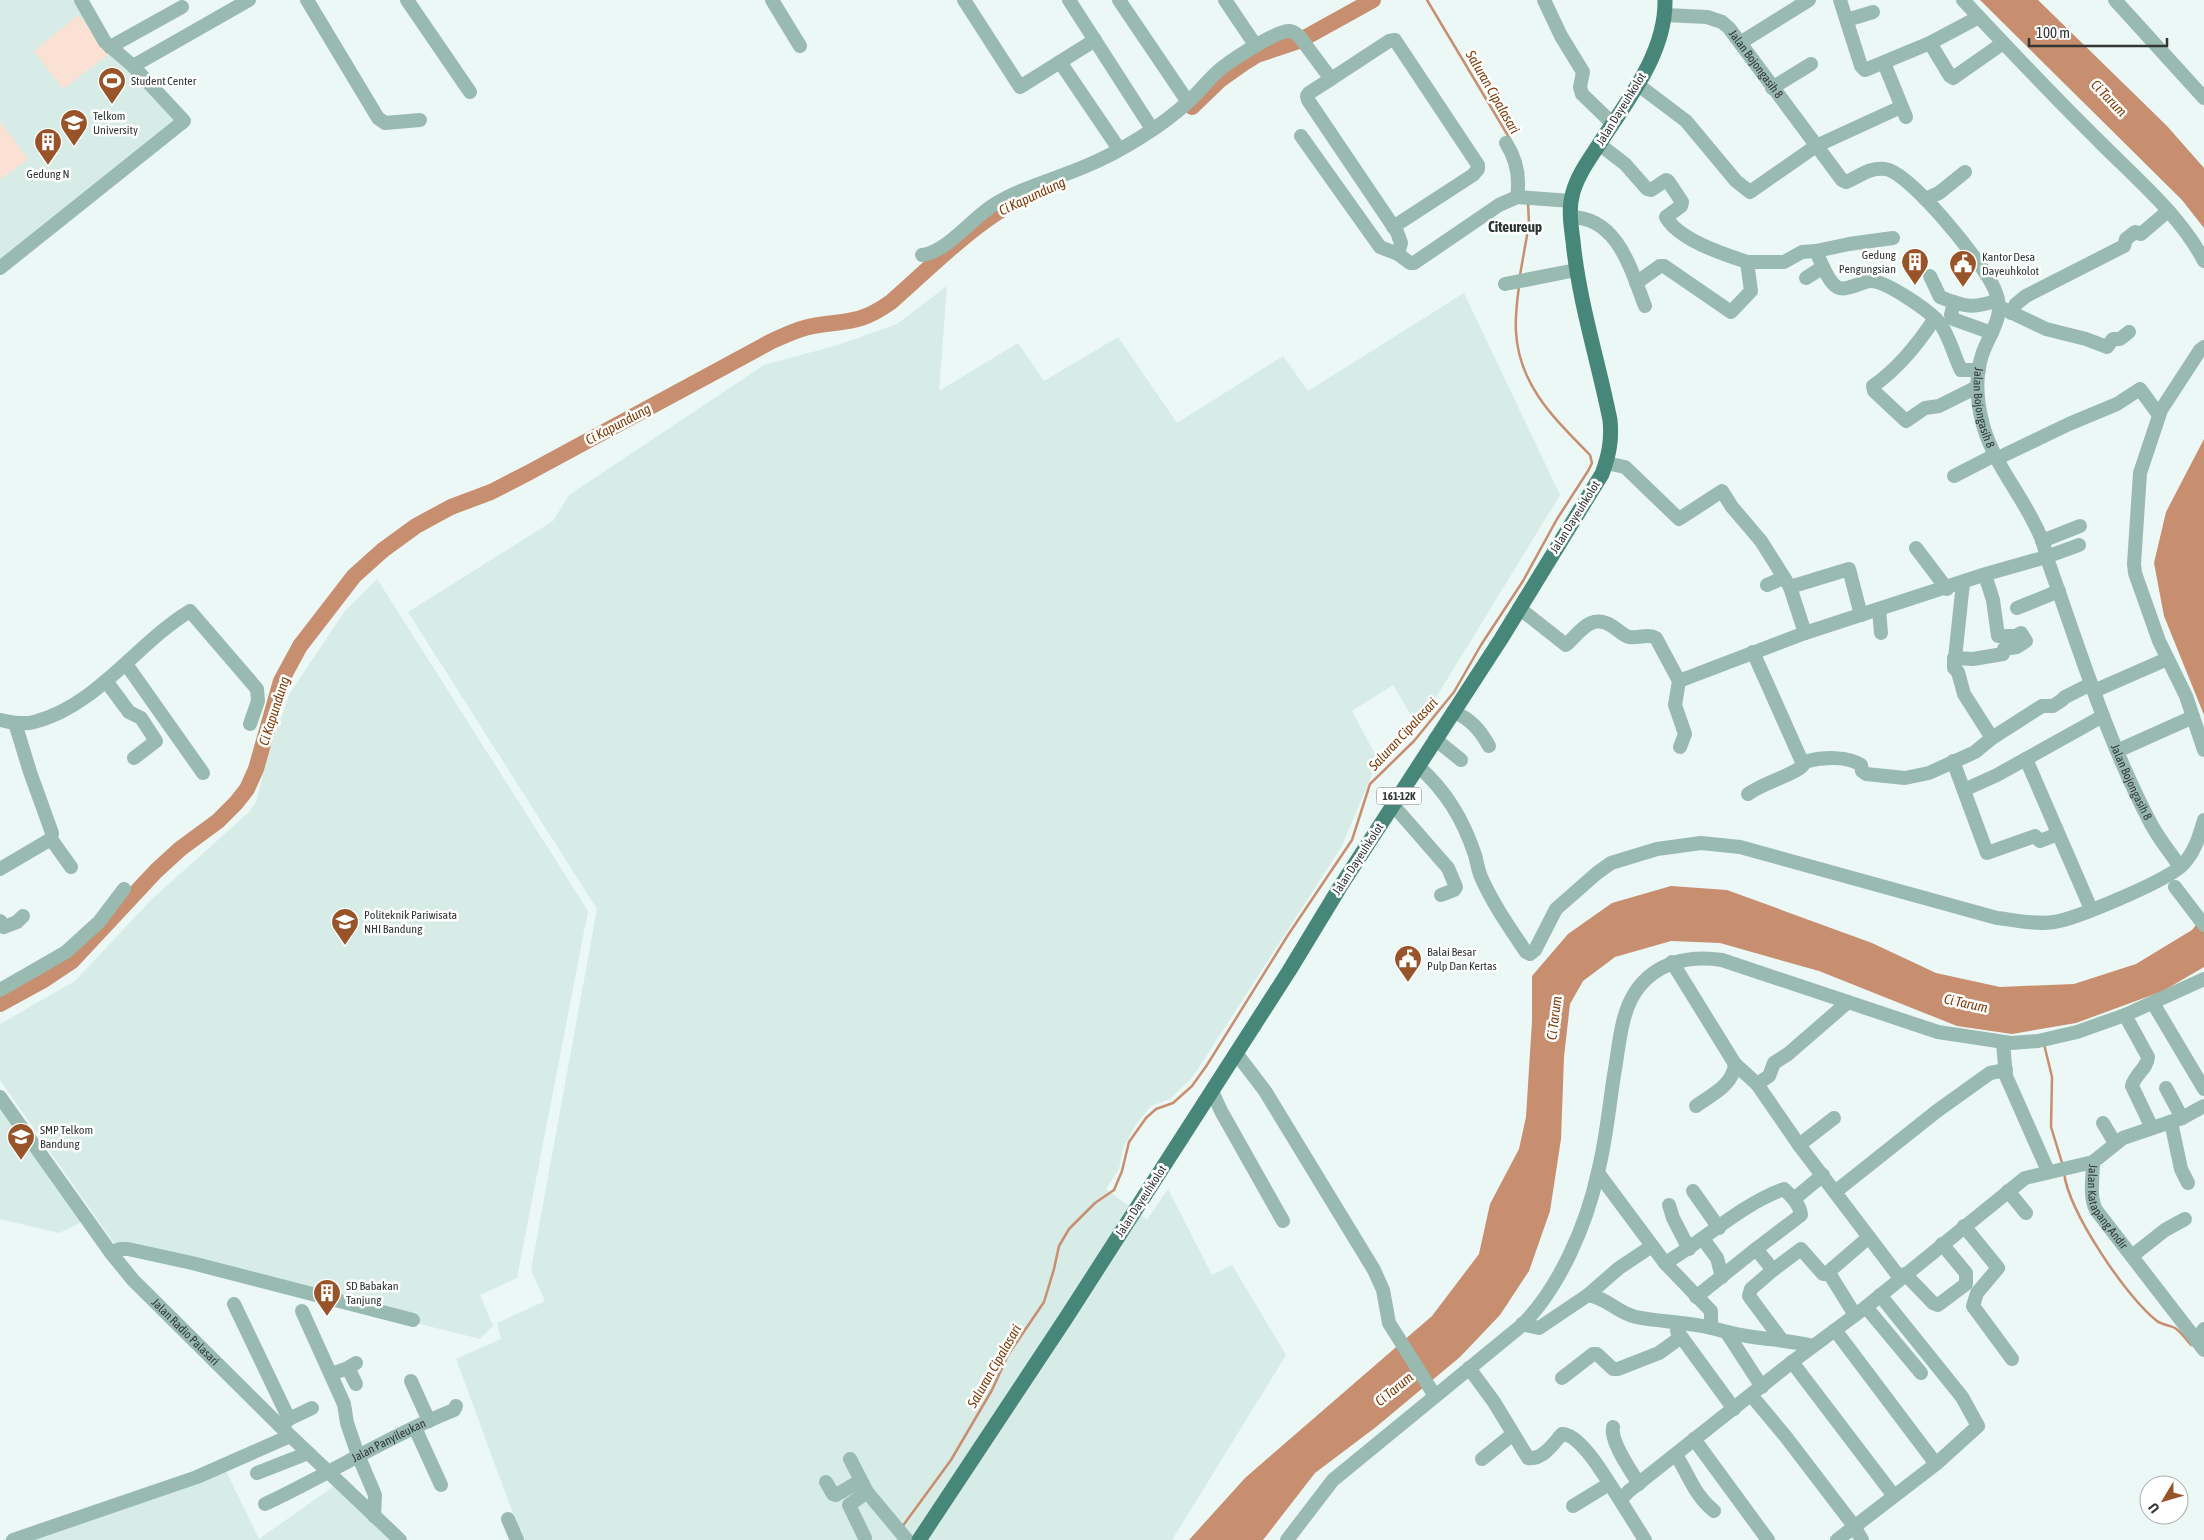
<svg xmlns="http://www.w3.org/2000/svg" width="2204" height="1540" font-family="'Asap Condensed',sans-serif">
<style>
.built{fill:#d7ece6}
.green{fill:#fae1d4}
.water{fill:#c78e6f}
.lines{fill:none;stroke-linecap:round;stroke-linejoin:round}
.stream{stroke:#c78e6f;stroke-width:2.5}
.river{stroke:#c78e6f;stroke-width:16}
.minor{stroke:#99bab1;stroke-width:14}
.major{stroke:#478779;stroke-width:15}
.labels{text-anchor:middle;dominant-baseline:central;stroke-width:5;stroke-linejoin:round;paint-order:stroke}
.shield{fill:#fff;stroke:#707372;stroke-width:1}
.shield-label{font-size:11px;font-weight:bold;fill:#323736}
.street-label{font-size:12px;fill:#323736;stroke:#fff}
.poi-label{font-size:12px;fill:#323736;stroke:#fff;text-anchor:start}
.water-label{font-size:14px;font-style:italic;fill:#813b07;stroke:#fff}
.quarter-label{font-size:15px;font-weight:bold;fill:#2b3633;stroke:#fff}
</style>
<rect width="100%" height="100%" fill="#ebf8f5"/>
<path class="built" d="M0,0H78L180,120L0,263Z
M947,286L939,391L1018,343L1044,381L1118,337L1177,423L1283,356L1308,391L1464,293L1560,495L1418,727L1393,685L1352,711L1378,760L1342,846L1192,1078L1170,1099L1151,1106L1136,1124L1123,1148L1119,1169L1106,1189L1147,1220L1168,1189L1212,1275L1232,1265L1286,1355L1172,1540H523L456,1359L501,1339L497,1323L545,1301L531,1270L597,909L408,612L553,521L569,495L764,365L838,345L897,324Z
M377,579L588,911L517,1278L480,1295L493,1326L480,1339L118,1249L0,1080V1024L75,981L152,899L248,813L256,802L268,755L290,693L345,611Z
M0,1103L84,1221L59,1233L0,1219Z
M224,1467L259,1539L334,1486L391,1540H3Z"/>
<path class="green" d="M79,15L109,54L63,89L34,51Z
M0,121L28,159L0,180Z"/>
<path class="water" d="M1980,0H2038L2167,126L2204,168V228L2182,200Z
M2204,439V715L2164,616L2154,563L2166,512Z
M1671,886L1727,890L1872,943L1936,973L2000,987L2074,984L2136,964L2192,930L2204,915V967L2163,991L2076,1023L2012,1034L1957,1026L1819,971L1720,943L1671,941L1615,957L1583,981L1570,1004L1564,1057L1561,1139L1550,1211L1529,1271L1500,1315L1460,1357L1376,1427L1315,1473L1263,1540H1189L1245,1478L1432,1316L1479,1254L1490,1204L1519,1149L1526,1117L1532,1021V976L1568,934L1612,903Z"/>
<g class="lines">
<path class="stream" d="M1427,0L1510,139
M1520,275L1529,224L1528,202
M2044,1044L2052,1077L2051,1127L2063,1166
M2064,1173C2069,1212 2126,1297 2157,1321C2162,1325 2169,1325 2175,1328C2181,1332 2186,1339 2191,1345
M902,1527L951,1460L992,1390L1008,1355L1044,1302L1054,1269L1059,1246L1069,1229L1095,1203L1114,1190L1122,1171L1129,1142L1146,1118L1156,1109L1173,1103L1192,1086L1207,1065L1288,935L1352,840L1370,784L1414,741L1454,692L1481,645L1523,581L1557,519L1588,471L1592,463L1590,455C1555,419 1519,386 1516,332C1515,317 1517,301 1519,286"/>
<path class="river" d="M1192,107L1220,80L1244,63L1257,55L1299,41L1373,0
M0,1004L42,981L72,961L156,871L180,849L218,821L236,803L247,789L256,769L281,681L300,646L354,576L383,550L416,526L451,507L491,492L528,473L772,341C786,335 799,328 813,326C849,320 860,324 891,302C938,261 983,212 1042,189"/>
<g class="minor">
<path d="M307,0L378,118L385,123L420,120"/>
<path d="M407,0L470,92"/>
<path d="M772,0L800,46"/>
<path d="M964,0L1020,87L1095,40"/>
<path d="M1069,0L1152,129"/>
<path d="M1119,0L1188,102"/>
<path d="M1225,0L1256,46"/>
<path d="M1544,0L1561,36L1583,72L1580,87L1582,94L1612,123"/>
<path d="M1840,0L1861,66L1865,70L1930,43L1979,17"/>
<path d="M1963,0C2007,47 2050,93 2096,138C2133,176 2179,213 2204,261"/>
<path d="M2115,0L2204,98"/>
<path id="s1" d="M1665,15L1707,17L1722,22L1729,28L1842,180L1846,182C1860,176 1870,167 1885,169C1909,171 1984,264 1994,288C2007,316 1991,329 1982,355C1975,377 1977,403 1983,425C1995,468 2026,499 2042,540C2045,548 2046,556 2049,564C2080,651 2107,740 2150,822C2158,838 2170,852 2180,867"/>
<path d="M1847,20L1873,12"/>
<path d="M1740,43L1809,0"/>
<path d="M1930,43L1950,76L1953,78L2003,43"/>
<path d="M110,47L182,7"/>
<path d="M1060,62L1119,149"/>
<path d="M1884,63L1906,117"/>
<path d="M133,66L249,0"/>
<path d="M1331,79L1389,41L1395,40L1478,165V169L1473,175L1393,227"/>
<path d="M1637,84L1686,121L1736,181L1750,192L1816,146L1901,107"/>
<path d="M1772,88L1811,64"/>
<path d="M1301,136L1380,247L1398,254"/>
<path d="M1506,143C1517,160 1520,178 1517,197"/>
<path d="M1599,144L1625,164L1647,189L1651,190L1666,180L1668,181L1682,202L1681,206L1666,217C1679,240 1723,254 1747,262"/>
<path d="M1925,199L1939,193L1965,172"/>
<path d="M1570,217C1618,217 1631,270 1645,306"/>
<path d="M1893,238L1849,244L1816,251C1820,260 1828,282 1837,287C1845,292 1861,282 1870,281C1885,280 1932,312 1941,325C1950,338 1954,356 1961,370H1979"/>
<path d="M922,255C947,252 973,217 995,204C1023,187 1056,179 1086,166C1120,152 1162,126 1188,102C1200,91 1210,77 1223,67C1235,58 1276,31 1289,31C1294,31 1296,34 1299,36L1331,79L1309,93L1307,96L1308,100L1397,232L1401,243L1398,254L1410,263H1414L1499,205L1517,197L1571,201"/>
<path d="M0,268L184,121L133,66L105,42L81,0"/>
<path d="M1930,276L1940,297C1965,307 1973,309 1998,300"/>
<path d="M1806,278L1823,267"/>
<path d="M1636,283L1660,266H1664L1731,312L1751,291L1747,262H1784L1802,252L1816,251"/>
<path d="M1505,284L1576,270"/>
<path d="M1954,302L1951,315L1953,319L1992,333"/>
<path d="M2004,309L2046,329L2086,339L2107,347L2113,339H2120L2129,332"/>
<path d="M2011,313L2016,304L2026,296L2124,246L2126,239L2135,232L2141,234L2168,211"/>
<path d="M1935,318C1918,344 1899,368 1873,386L1874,391L1906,421L1925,408L1939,406L1977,387"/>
<path d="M2204,347L2200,350L2161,410L2140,473L2134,564L2135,573L2159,641L2186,696L2204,750"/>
<path d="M1996,459L2069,424L2117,404L2140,389L2159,415"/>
<path d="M1606,463L1625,467L1679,519L1722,491L1732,507L1761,541L1790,587L1849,569L1861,615"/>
<path d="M1954,476L1995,455"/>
<path d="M2042,541L2080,526"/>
<path d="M1916,548L1947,589"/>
<path d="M1985,575L1993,600L1998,636H2016L2021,633L2026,641L2017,647L2004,649L2003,654L1973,659L1954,658V668L1958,672L1964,694L1992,738"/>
<path d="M1767,585L1783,578"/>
<path d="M1790,587L1805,633"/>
<path d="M1519,608L1566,645C1581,631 1591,613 1612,626C1617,629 1623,635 1629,637C1638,639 1647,633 1656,638L1679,681L1675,705L1685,734L1680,747"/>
<path d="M2017,608L2059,591"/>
<path d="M1879,609L1881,633"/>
<path d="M1753,652L1803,764"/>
<path d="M1955,658L1963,583"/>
<path d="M126,664L203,773"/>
<path d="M106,681L129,712L141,718L156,741L134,758"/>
<path d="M1679,681L1805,633L1986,574L2046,557L2079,545"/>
<path d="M2094,691L2167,659"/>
<path d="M1453,712C1470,718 1480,730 1489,746"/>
<path d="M0,720C11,722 23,725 34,722C97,706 137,643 190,611L257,689L258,701L250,724"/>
<path d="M15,723L30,772L52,833L51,839L71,867"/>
<path d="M1435,739L1461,760"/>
<path d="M2117,751L2193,717"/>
<path d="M2026,759L2091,909"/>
<path d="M1953,761L1987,853L2035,836L2040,841L2058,834"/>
<path d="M1418,766C1446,791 1463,819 1475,855C1477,862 1478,870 1481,877C1493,904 1509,927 1526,952L1530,954L1535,950L1556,909L1597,873L1611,863L1657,849L1701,843L1740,847L1997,918C2016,920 2035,925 2054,922C2076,919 2163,882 2180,867C2194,855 2199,837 2204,820"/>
<path d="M1964,790L1997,775L2103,716"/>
<path d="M1748,794C1764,783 1787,777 1800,768C1804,765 1804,762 1808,761C1823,757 1848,756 1861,765L1862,771L1866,774L1905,778L1929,773L1975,752L1992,738L2042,706H2053L2062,700L2065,697L2091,684"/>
<path d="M1393,805L1448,868L1456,887L1454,890L1441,895"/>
<path d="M0,869L51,839"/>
<path d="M2175,887L2204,925"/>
<path d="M0,921L4,927L17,922L23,916"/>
<path d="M1672,962L1735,1064L1757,1084L1799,1145L1900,1278"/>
<path d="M0,990L66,952L99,922L124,889"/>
<path d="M2153,1003L2204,1089"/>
<path d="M2125,1015L2148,1057C2147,1069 2135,1074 2132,1086L2152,1128"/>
<path d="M2003,1043L2006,1076L2048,1171"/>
<path d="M1236,1053L1265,1091L1374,1270L1383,1290L1389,1323L1435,1396"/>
<path d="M1757,1084L1769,1076L1774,1063L1788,1054L1848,1002"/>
<path d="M2166,1088L2182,1118"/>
<path d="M1212,1091L1221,1111L1283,1221"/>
<path id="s2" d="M0,1097L111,1253L133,1280L281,1427L400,1540"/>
<path d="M1696,1106C1713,1094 1733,1085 1735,1064"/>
<path id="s3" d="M2204,1106L2182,1118L2123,1138L2093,1162C2093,1176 2089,1197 2096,1210L2204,1350"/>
<path d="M2171,1122L2181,1169L2188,1183"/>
<path d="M2103,1123L2115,1143"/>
<path d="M1799,1145L1834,1118"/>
<path d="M1598,1173L1665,1263L1711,1311V1328"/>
<path d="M1693,1191L1719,1228"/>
<path d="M2008,1191L2026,1213"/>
<path d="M1835,1192L1937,1111L1990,1073L2006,1070"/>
<path d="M1794,1199L1823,1175"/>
<path d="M1669,1205L1673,1218L1689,1249"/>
<path d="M1964,1226L1998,1268L1977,1293L1973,1306L2012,1359"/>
<path d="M1703,1239L1717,1258L1722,1277"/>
<path d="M111,1253L120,1249H128L192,1263L413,1320"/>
<path d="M2132,1256L2165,1230L2185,1219"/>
<path d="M1665,1263C1705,1240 1740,1205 1784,1189C1791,1196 1800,1204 1801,1215L1756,1249"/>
<path d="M1773,1270L1801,1249L1823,1274H1826L1869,1237"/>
<path d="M1829,1273L1855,1315"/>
<path d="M1905,1274L1933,1303L1938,1305L1966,1284V1273L1942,1244"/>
<path d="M1588,1295C1610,1299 1615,1312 1636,1317C1661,1322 1687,1322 1712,1328C1726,1332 1739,1335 1753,1337C1774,1340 1793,1341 1813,1346"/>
<path d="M1696,1297L1756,1249L1773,1270L1751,1289L1749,1296L1781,1339"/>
<path d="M234,1304L289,1419"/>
<path d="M1866,1307L1921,1373"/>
<path d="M302,1311L344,1404L347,1423L358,1455L375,1495L374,1516"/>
<path d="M1522,1324L1539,1328L1588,1295L1619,1268L1652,1246"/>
<path d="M1835,1330L1936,1464"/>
<path d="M1677,1331L1734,1409"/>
<path d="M1727,1333L1762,1387"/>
<path d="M2196,1340L2204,1329"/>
<path d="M1792,1362L1894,1496"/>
<path d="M348,1368L356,1384"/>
<path d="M1469,1368L1494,1402L1528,1458C1543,1460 1553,1444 1562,1434C1582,1434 1609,1484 1620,1500"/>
<path d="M331,1374L348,1368L356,1363"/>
<path d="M1562,1378L1593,1354H1597L1613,1369H1618L1659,1353L1681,1337"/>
<path d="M411,1381L429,1421"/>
<path d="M1751,1395L1786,1437L1854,1526L1862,1540"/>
<path d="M283,1425L289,1419L312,1408"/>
<path d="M1613,1427C1610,1442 1631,1471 1639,1484"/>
<path d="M415,1428L441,1485"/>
<path d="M1694,1439L1768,1540"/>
<path d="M1676,1455C1689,1475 1694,1495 1714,1511"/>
<path d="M850,1459L867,1492L907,1540"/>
<path d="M1482,1459L1513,1434"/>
<path d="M257,1473L308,1453"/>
<path d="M826,1482L833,1494L836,1495L860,1481"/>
<path id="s4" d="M265,1504C329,1474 389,1436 454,1410L456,1406"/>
<path d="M1573,1506L1609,1484"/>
<path d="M508,1519L517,1540"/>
<path d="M865,1538L849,1505L867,1492"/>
<path d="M13,1540L197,1477L290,1436"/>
<path d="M1287,1540L1333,1480L1521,1326C1559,1289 1587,1224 1598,1172C1606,1141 1609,1107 1614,1075C1619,1049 1620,1014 1636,991C1656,962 1689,955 1722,960L1938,1032L2011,1043L2038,1041L2077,1032L2125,1015L2204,979"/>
<path d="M1645,1540L1620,1500L1629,1491L1792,1362L1866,1307L2025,1178L2093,1162"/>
<path d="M1837,1540L1936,1464L1978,1426L1962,1397L1880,1295"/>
</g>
<path class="major" d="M919,1540L1066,1318L1289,971L1340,887L1501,639L1602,474C1609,455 1612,440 1610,420C1598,360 1579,302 1573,241C1571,225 1568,209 1573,192C1578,175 1588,161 1598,146C1626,102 1666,54 1665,0"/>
</g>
<defs>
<symbol id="stadium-pin" viewBox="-11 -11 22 30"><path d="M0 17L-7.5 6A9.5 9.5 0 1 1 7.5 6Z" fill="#985329" stroke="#fff"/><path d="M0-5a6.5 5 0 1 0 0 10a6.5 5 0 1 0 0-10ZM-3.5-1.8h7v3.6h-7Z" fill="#fff"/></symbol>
<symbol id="university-pin" viewBox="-11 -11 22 30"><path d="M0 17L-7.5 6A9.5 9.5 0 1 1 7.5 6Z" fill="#985329" stroke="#fff"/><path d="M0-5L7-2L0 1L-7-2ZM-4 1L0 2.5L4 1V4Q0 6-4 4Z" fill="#fff"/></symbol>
<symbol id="building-pin" viewBox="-11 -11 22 30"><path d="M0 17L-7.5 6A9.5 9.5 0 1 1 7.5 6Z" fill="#985329" stroke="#fff"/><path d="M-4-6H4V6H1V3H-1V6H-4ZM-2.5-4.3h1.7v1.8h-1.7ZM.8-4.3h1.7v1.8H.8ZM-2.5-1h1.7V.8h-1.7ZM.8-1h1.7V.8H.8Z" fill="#fff"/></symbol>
<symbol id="civic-pin" viewBox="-11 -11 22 30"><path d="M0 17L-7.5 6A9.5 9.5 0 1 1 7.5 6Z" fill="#985329" stroke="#fff"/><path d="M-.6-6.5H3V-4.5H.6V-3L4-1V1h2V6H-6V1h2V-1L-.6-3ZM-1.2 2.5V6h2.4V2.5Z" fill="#fff"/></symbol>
<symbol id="school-pin" viewBox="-11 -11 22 30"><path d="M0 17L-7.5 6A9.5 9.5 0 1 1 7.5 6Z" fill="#985329" stroke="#fff"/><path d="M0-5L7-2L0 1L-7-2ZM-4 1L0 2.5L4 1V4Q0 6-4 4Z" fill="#fff"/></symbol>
</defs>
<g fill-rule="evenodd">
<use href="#stadium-pin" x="96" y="65" width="32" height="43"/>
<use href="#university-pin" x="58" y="107" width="32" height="43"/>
<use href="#building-pin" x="32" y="126" width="32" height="43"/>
<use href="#building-pin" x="1899" y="246" width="32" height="43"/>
<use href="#civic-pin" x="1947" y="248" width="32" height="43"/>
<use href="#university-pin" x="329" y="906" width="32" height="43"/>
<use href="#civic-pin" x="1392" y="943" width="32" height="43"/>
<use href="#school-pin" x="5" y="1121" width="32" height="43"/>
<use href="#building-pin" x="311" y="1277" width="32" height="43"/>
</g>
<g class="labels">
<rect class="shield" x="1376.5" y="787.5" width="45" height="17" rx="4"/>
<g class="shield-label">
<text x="1399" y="796">161-12K</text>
</g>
<g class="street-label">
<text stroke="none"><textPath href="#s1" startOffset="112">Jalan Bojongasih 8</textPath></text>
<text transform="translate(1621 109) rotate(-58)">Jalan Dayeuhkolot</text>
<text stroke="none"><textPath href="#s1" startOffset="591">Jalan Bojongasih 8</textPath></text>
<text transform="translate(1575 517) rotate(-58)">Jalan Dayeuhkolot</text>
<text stroke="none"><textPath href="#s1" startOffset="996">Jalan Bojongasih 8</textPath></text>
<text transform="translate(1358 859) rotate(-57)">Jalan Dayeuhkolot</text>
<text transform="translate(1141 1201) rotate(-57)">Jalan Dayeuhkolot</text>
<text stroke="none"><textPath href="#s3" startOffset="175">Jalan Katapang Andir</textPath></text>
<text stroke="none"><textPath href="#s2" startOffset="300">Jalan Radio Palasari</textPath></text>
<text stroke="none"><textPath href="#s4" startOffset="139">Jalan Panyileukan</textPath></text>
</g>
<g class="poi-label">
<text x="131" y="81">Student Center</text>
<text x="93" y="116">Telkom<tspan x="93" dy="14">University</tspan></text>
<text x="48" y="174" text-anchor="middle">Gedung N</text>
<text x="1896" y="255" text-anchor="end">Gedung<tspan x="1896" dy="14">Pengungsian</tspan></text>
<text x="1982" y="257">Kantor Desa<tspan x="1982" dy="14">Dayeuhkolot</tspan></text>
<text x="364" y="915">Politeknik Pariwisata<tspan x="364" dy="14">NHI Bandung</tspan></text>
<text x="1427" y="952">Balai Besar<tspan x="1427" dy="14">Pulp Dan Kertas</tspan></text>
<text x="40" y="1130">SMP Telkom<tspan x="40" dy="14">Bandung</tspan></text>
<text x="346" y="1286">SD Babakan<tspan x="346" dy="14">Tanjung</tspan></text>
</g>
<g class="water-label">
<text transform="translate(1493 92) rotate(60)">Saluran Cipalasari</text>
<text transform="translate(2109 98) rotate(46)">Ci Tarum</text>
<text transform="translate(1032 196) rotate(-25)">Ci Kapundung</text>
<text transform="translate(618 424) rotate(-28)">Ci Kapundung</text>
<text transform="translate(274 711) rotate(-72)">Ci Kapundung</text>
<text transform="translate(1403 734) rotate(-47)">Saluran Cipalasari</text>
<text transform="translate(1966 1003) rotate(12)">Ci Tarum</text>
<text transform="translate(1554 1018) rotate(-83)">Ci Tarum</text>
<text transform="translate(994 1366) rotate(-60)">Saluran Cipalasari</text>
<text transform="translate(1394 1389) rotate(-39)">Ci Tarum</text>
</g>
<g class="quarter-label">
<text x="1515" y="226">Citeureup</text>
</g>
</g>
<g transform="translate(2164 1500) rotate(232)"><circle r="24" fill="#ffffff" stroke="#adafaf"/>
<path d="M0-4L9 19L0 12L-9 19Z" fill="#985329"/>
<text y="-8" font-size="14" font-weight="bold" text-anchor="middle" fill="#323736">U</text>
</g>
<path d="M2029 38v8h138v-8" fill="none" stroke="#323736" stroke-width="2.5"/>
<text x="2036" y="38" font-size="15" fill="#323736" stroke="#ffffff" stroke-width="4" paint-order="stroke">100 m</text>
</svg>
